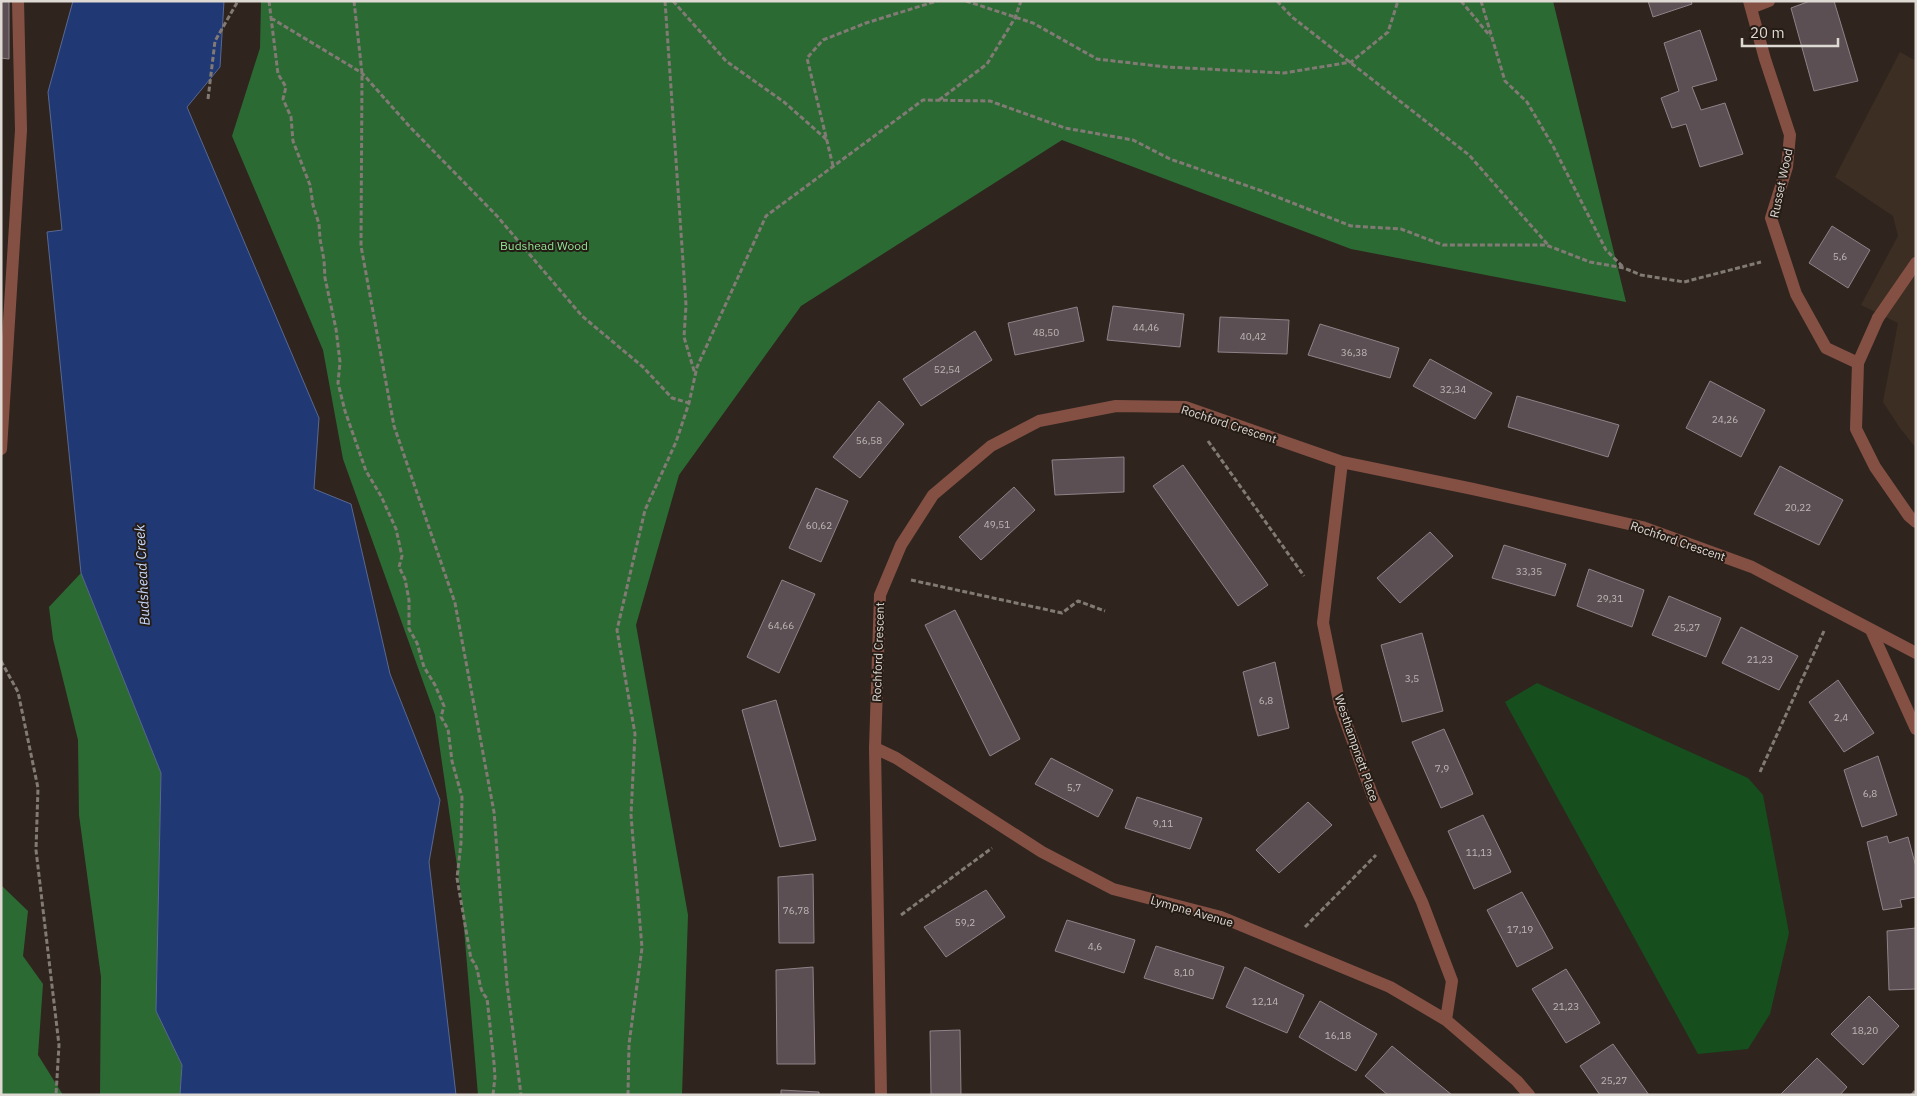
<svg xmlns="http://www.w3.org/2000/svg" width="1917" height="1096" font-family="'IBM Plex Sans',sans-serif">
<style>
.built{fill:#3c2e23}
.green{fill:#164e1e}
.forest{fill:#2c6a34}
.water{fill:#203874;stroke:#596891}
.building{fill:#5b4f54;stroke:#908288}
.lines{fill:none;stroke-linecap:round;stroke-linejoin:round}
.path{stroke:#827a74;stroke-width:3;stroke-dasharray:5 2.5;stroke-linecap:butt}
.service{stroke:#855044;stroke-width:12}
.minor{stroke:#855044;stroke-width:12}
.labels{text-anchor:middle;dominant-baseline:central;stroke-width:4;stroke-linejoin:round;paint-order:stroke}
.number-label{font-size:10px;fill:#beb6b4}
.street-label{font-size:12px;fill:#dfd9d4;stroke:#251c15}
.park-label{font-size:12px;fill:#8fe495;stroke:#251c15}
.water-label{font-size:14px;font-style:italic;fill:#c5d7fc;stroke:#251c15}
</style>
<rect width="100%" height="100%" fill="#2f251e"/>
<path class="built" d="M1900,52L1916,61V448L1900,428L1883,402L1898,323L1861,305L1898,236L1893,216L1835,177Z"/>
<path class="green" d="M1537,683L1748,778L1763,795L1789,933L1770,1014L1748,1049L1698,1054L1505,702Z"/>
<path class="forest" d="M261,1H1553L1626,302L1351,249L1062,140L801,306L679,475L636,625L688,915L682,1095H478L461,893L435,715L343,459L323,350L232,136L260,48Z
M81,573L161,773L156,1011L182,1065L180,1095H100L101,977L79,815L78,740L53,639L49,607Z
M1,885L28,911L23,956L43,984L38,1055L63,1095H1Z"/>
<path class="water" d="M73,1H224L220,67L187,107L319,418L314,489L351,504L390,674L440,800L429,862L456,1095H180L182,1065L156,1011L161,773L81,573L47,232L62,230L48,92Z"/>
<path class="building" d="M1,1H9V59L1,58Z
M1648,1H1691L1692,4L1653,17Z
M1810,1H1834L1858,81L1814,91L1791,8Z
M1700,30L1717,80L1692,87L1701,110L1725,103L1743,154L1700,167L1686,124L1672,128L1661,98L1679,91L1664,43Z
M1832,226L1870,250L1848,288L1809,263Z
M1113,306L1184,314L1180,347L1107,340Z
M1077,307L1084,341L1015,355L1008,323Z
M1220,317L1289,320L1287,354L1218,352Z
M1320,324L1399,348L1390,378L1308,355Z
M975,331L992,360L921,406L903,379Z
M1430,359L1492,393L1475,419L1413,386Z
M1710,381L1765,410L1741,457L1686,428Z
M1517,396L1619,425L1608,457L1508,427Z
M879,401L904,424L860,478L833,457Z
M1124,457V492L1055,495L1052,460Z
M1183,465L1268,585L1238,606L1153,486Z
M1780,466L1843,500L1819,545L1754,514Z
M1014,487L1035,510L981,560L959,537Z
M816,488L848,501L821,562L789,548Z
M1430,532L1453,556L1400,603L1377,578Z
M1504,545L1566,564L1555,596L1492,578Z
M1589,569L1644,590L1632,627L1577,606Z
M782,580L815,594L779,673L747,657Z
M1669,596L1721,618L1706,657L1652,635Z
M955,610L1020,739L990,756L925,625Z
M1741,627L1798,656L1779,690L1722,663Z
M1422,633L1443,711L1402,722L1381,645Z
M1275,662L1289,728L1258,736L1243,672Z
M1838,680L1874,733L1844,752L1809,702Z
M776,700L816,840L780,847L742,710Z
M1444,729L1473,794L1441,808L1412,742Z
M1878,756L1897,815L1862,827L1844,770Z
M1051,758L1113,790L1098,817L1035,784Z
M1137,797L1202,818L1190,849L1125,828Z
M1308,802L1332,825L1279,873L1256,850Z
M1483,815L1511,872L1474,889L1448,831Z
M1887,836L1889,843L1908,837L1916,867V897L1900,900L1902,907L1883,910L1867,842Z
M813,874L814,943H779L778,877Z
M986,890L1005,917L946,957L924,927Z
M1522,892L1553,948L1517,967L1487,910Z
M1067,920L1135,940L1124,973L1055,951Z
M1916,928V989L1889,990L1887,931Z
M1156,946L1224,967L1213,999L1144,978Z
M813,967L815,1064H777L776,970Z
M1245,967L1304,995L1287,1033L1226,1007Z
M1566,969L1600,1023L1566,1043L1532,989Z
M1869,996L1899,1026L1863,1065L1831,1034Z
M1320,1001L1377,1034L1356,1071L1299,1037Z
M960,1030L961,1095H931L930,1031Z
M1613,1044L1649,1095H1600L1580,1066Z
M1392,1046L1452,1095H1388L1365,1076Z
M1817,1058L1847,1087L1840,1095H1780Z
M781,1090L819,1092V1095H781Z"/>
<g class="lines">
<path class="path" d="M269,1L278,74L286,87L283,99L291,117L293,141L310,185L313,205L319,224L320,239L324,260L325,278L336,329L340,362L338,383L345,411L366,471L381,496L396,529L402,556L399,567L405,579L409,600V629L417,643L424,667L435,685L444,706L441,717L448,729L452,761L462,797L461,843L457,878L471,959C482,969 476,989 487,998L494,1063L495,1077L493,1095
M354,1L362,73L361,246L394,426L455,603L494,812L507,984L521,1095
M665,1L686,305L684,337L695,374
M673,1L726,61L784,102L826,139
M966,1L1033,23L1097,59L1166,67L1284,73L1351,62L1388,32L1398,1
M1277,1L1292,17L1469,155L1549,246
M1461,1L1490,36
M1481,1L1505,81L1527,102L1553,146L1606,250L1624,268
M271,18L362,73L410,127L497,216L582,316L643,367L672,398L689,403
M208,99L215,41L238,1
M939,100L987,64L1015,18L1021,1
M833,166L807,58L823,40L866,23L937,1
M1208,441L1304,576
M911,580L1062,613L1078,601L1105,611
M1,661L18,692L38,788L36,850L59,1045L56,1095
M1760,772L1824,631
M901,915L992,848
M1305,927L1376,855
M628,1095L629,1044L642,948L631,815L635,734L617,630L645,510L676,442L689,403L697,367L766,216L923,100L990,101L1065,128L1133,140L1170,159L1262,191L1351,226L1401,229L1443,245H1546L1590,262L1624,268L1641,275L1684,282L1761,262
M1912,1095L1916,1090"/>
<path class="service" d="M1878,318L1916,263
M1,449L21,130L18,1
M1871,630L1916,729"/>
<path class="minor" d="M1749,1L1765,59L1790,135L1787,167L1771,218L1796,294L1826,348L1858,363
M1751,8L1769,1
M1878,318L1858,363L1856,429L1875,467L1909,516L1916,522
M1342,462L1323,623L1340,706L1373,797L1422,902L1452,981L1446,1020
M875,748L896,758L1042,852L1113,889L1221,917L1390,987L1446,1020L1517,1081L1529,1095
M881,1095L875,748L880,595L901,545L933,495L991,446L1039,421L1116,406L1185,407L1342,462L1473,489L1642,527L1752,567L1916,653"/>
</g>
<g class="labels">
<g class="number-label">
<text x="1840" y="256">5,6</text>
<text x="1146" y="327">44,46</text>
<text x="1046" y="332">48,50</text>
<text x="1253" y="336">40,42</text>
<text x="1354" y="352">36,38</text>
<text x="947" y="369">52,54</text>
<text x="1453" y="389">32,34</text>
<text x="1725" y="419">24,26</text>
<text x="869" y="440">56,58</text>
<text x="1798" y="507">20,22</text>
<text x="997" y="524">49,51</text>
<text x="819" y="525">60,62</text>
<text x="1529" y="571">33,35</text>
<text x="1610" y="598">29,31</text>
<text x="781" y="625">64,66</text>
<text x="1687" y="627">25,27</text>
<text x="1760" y="659">21,23</text>
<text x="1412" y="678">3,5</text>
<text x="1266" y="700">6,8</text>
<text x="1841" y="717">2,4</text>
<text x="1442" y="768">7,9</text>
<text x="1074" y="787">5,7</text>
<text x="1870" y="793">6,8</text>
<text x="1163" y="823">9,11</text>
<text x="1479" y="852">11,13</text>
<text x="796" y="910">76,78</text>
<text x="965" y="922">59,2</text>
<text x="1520" y="929">17,19</text>
<text x="1095" y="946">4,6</text>
<text x="1184" y="972">8,10</text>
<text x="1265" y="1001">12,14</text>
<text x="1566" y="1006">21,23</text>
<text x="1865" y="1030">18,20</text>
<text x="1338" y="1035">16,18</text>
<text x="1614" y="1080">25,27</text>
</g>
<g class="street-label">
<text transform="translate(1781 183) rotate(-78)">Russet Wood</text>
<text transform="translate(1229 424) rotate(18)">Rochford Crescent</text>
<text transform="translate(1678 541) rotate(19)">Rochford Crescent</text>
<text transform="translate(878 652) rotate(-88)">Rochford Crescent</text>
<text transform="translate(1357 748) rotate(71)">Westhampnett Place</text>
<text transform="translate(1192 911) rotate(16)">Lympne Avenue</text>
</g>
<g class="park-label">
<text x="544" y="245">Budshead Wood</text>
</g>
<g class="water-label">
<text transform="translate(142 575) rotate(-93)">Budshead Creek</text>
</g>
</g>
<rect width="1917" height="1096" fill="none" stroke="#dfd9d4" stroke-width="5"/>
<path d="M1742 38v8h96v-8" fill="none" stroke="#dfd9d4" stroke-width="2.5"/>
<text x="1750" y="38" font-size="15" fill="#dfd9d4" stroke="#251c15" stroke-width="4" paint-order="stroke">20 m</text>
</svg>
